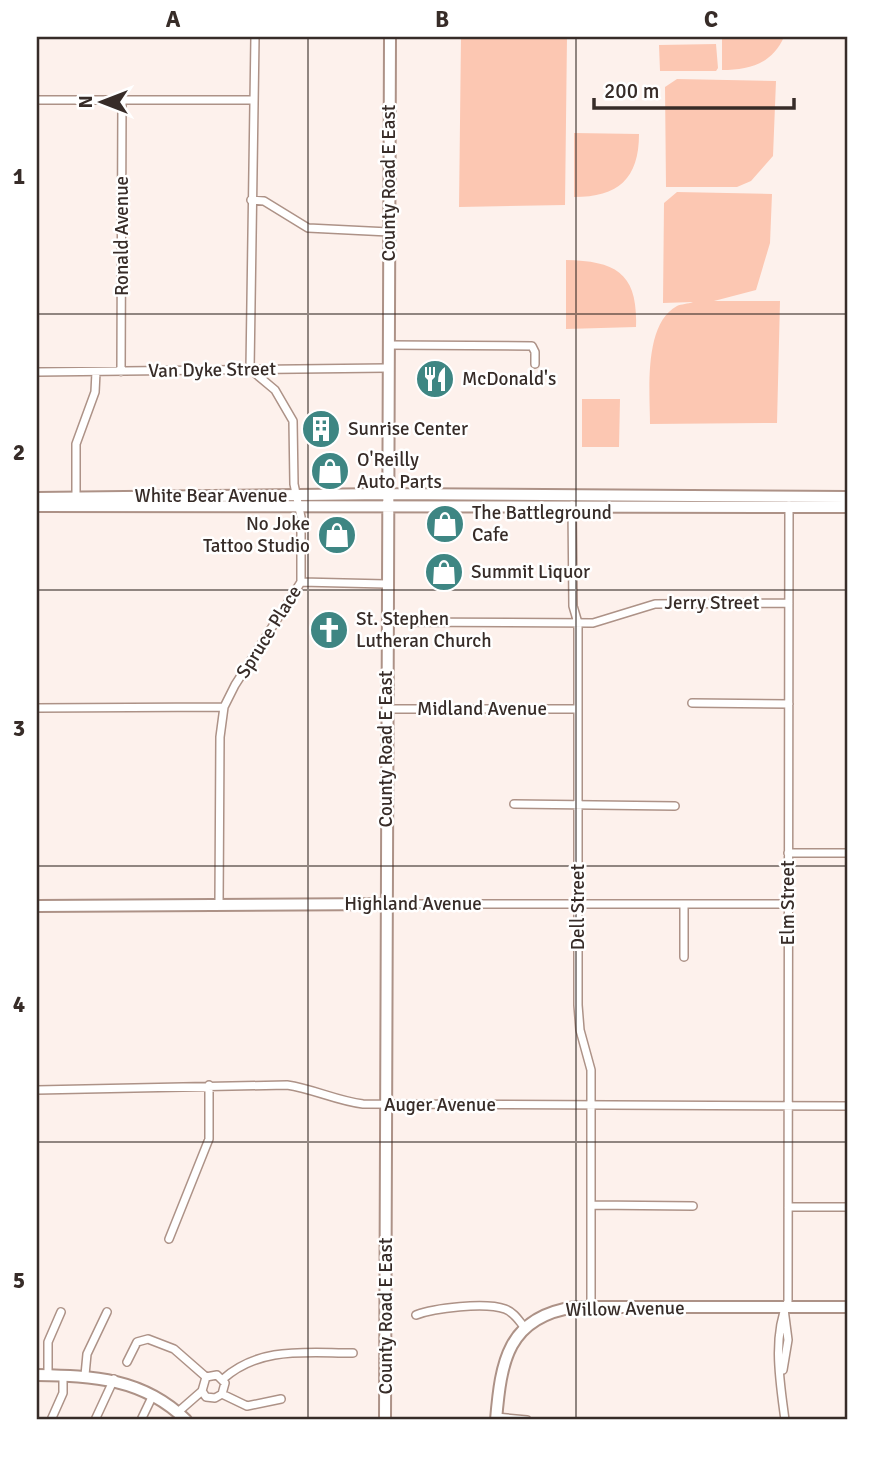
<svg xmlns="http://www.w3.org/2000/svg" width="884" height="1457" font-family="Signika,sans-serif">
<style>
.grass{fill:#fcc7b2}
.lines{fill:none;stroke-linecap:round;stroke-linejoin:round}
.street-casing{stroke:#ad9287;stroke-width:10}
.secondary-casing{stroke:#ad9287;stroke-width:14}
.street{stroke:#fff;stroke-width:7}
.secondary{stroke:#fff;stroke-width:10}
.grid{fill:none;stroke:#372c28;stroke-width:2;stroke-opacity:0.55}
.labels{text-anchor:middle;dominant-baseline:central;stroke-width:5;stroke-linejoin:round;paint-order:stroke}
.street-label{font-size:19px;fill:#372c28;stroke:#fff}
.poi-label{font-size:19px;fill:#372c28;stroke:#fff;text-anchor:start}
.neatline{fill:none;stroke:#372c28;stroke-width:2.5}
.grid-label{font-size:23px;text-anchor:middle;font-weight:bold;fill:#372c28}
</style>
<rect width="100%" height="100%" fill="#fdf1ec"/>
<path class="grass" d="M461,37H567L565,205L459,207Z
M722,37H784C772,64 749,70 722,70Z
M716,44L718,68L716,71H660L659,45Z
M677,79L776,81L773,156L751,181L737,187H666L665,87Z
M574,133L639,134C639,179 618,197 574,197Z
M677,192L772,194L770,243L756,290L714,301H780L777,423L650,424C650,393 643,324 677,306C681,304 688,304 693,302L663,303L664,203Z
M566,260C617,261 638,274 636,327L566,329Z
M582,399H620L619,447H582Z"/>
<g class="lines">
<defs>
<path id="street" d="M37,100H253
M251,200L264,201L308,228L389,232
M388,345L532,346L535,352V364
M37,372L387,368
M121,372L122,100
M76,502V444L95,392L96,372
M572,505L573,606L578,623V1005L580,1030L591,1070V1307
M301,582L386,584
M386,622L593,623L655,604L789,603
M692,703L789,704
M37,708L224,707
M386,709H578
M514,804L675,806
M788,853H847
M386,904H788
M684,904V957
M219,905L220,737L224,707L235,685L301,582V517L294,484L293,421L275,390L250,369L255,37
M37,1090L287,1085C314,1089 337,1101 363,1104L847,1106
M592,1205L693,1206
M788,1207H847
M169,1239L209,1139V1085
M416,1315C434,1308 485,1302 505,1309C514,1312 519,1321 525,1328
M127,1362L137,1342L148,1339L174,1349L206,1377
M783,1370L788,1340L784,1309
M48,1375V1342L61,1312
M85,1375L87,1354L107,1312
M223,1379C260,1346 306,1353 353,1353
M222,1394L247,1406L281,1399
M178,1412L202,1391L206,1377L217,1375L225,1383L222,1394L215,1398L206,1397L202,1391
M496,1417L527,1420
M51,1420L63,1393V1375
M95,1420L114,1379
M141,1420L153,1395
M785,1420C780,1382 772,1337 788,1301L789,505"/>
<path id="secondary" d="M37,498L387,494L847,497
M37,506L847,507
M37,906L386,904
M37,1375C93,1376 143,1378 186,1420
M385,1420L390,37
M496,1420C501,1362 507,1317 575,1307H847"/>
</defs>
<use href="#street" class="street-casing"/>
<use href="#secondary" class="secondary-casing"/>
<use href="#street" class="street"/>
<use href="#secondary" class="secondary"/>
</g>
<path class="grid" d="M308,37V1420M576,37V1420M37,314H847M37,590H847M37,866H847M37,1142H847"/>
<defs>
<symbol id="restaurant-disc" viewBox="-11 -11 22 22"><circle r="9.5" fill="#3e8683" stroke="#fff"/><path d="M-5-6h1v4h1v-4h1v4h1v-4h1v5L-1.5 .5V6h-2V.5L-5-1ZM5-6V6H3V1.5H1.5Q1.5-4 5-6Z" fill="#fff"/></symbol>
<symbol id="building-disc" viewBox="-11 -11 22 22"><circle r="9.5" fill="#3e8683" stroke="#fff"/><path d="M-4-6H4V6H1V3H-1V6H-4ZM-2.5-4.3h1.7v1.8h-1.7ZM.8-4.3h1.7v1.8H.8ZM-2.5-1h1.7V.8h-1.7ZM.8-1h1.7V.8H.8Z" fill="#fff"/></symbol>
<symbol id="shop-disc" viewBox="-11 -11 22 22"><circle r="9.5" fill="#3e8683" stroke="#fff"/><path d="M-5-2.5h2.3a2.7 3.5 0 0 1 5.4 0H5L5.5 6h-11ZM-1.5-2.5h3a1.5 2.3 0 0 0-3 0Z" fill="#fff"/></symbol>
<symbol id="church-disc" viewBox="-11 -11 22 22"><circle r="9.5" fill="#3e8683" stroke="#fff"/><path d="M-1.2-6h2.4v3.5h3.3v2.4h-3.3V6h-2.4V-.1h-3.3v-2.4h3.3Z" fill="#fff"/></symbol>
</defs>
<g fill-rule="evenodd">
<use href="#restaurant-disc" x="413" y="357" width="44" height="44"/>
<use href="#building-disc" x="299" y="407" width="44" height="44"/>
<use href="#shop-disc" x="308" y="449" width="44" height="44"/>
<use href="#shop-disc" x="423" y="502" width="44" height="44"/>
<use href="#shop-disc" x="315" y="513" width="44" height="44"/>
<use href="#shop-disc" x="422" y="550" width="44" height="44"/>
<use href="#church-disc" x="307" y="608" width="44" height="44"/>
</g>
<g class="labels">
<g class="street-label">
<text transform="translate(389 183) rotate(-90)">County Road E East</text>
<text transform="translate(122 236) rotate(-90)">Ronald Avenue</text>
<text transform="translate(212 370) rotate(-1)">Van Dyke Street</text>
<text x="211" y="496">White Bear Avenue</text>
<text x="712" y="603">Jerry Street</text>
<text transform="translate(269 632) rotate(-58)">Spruce Place</text>
<text x="482" y="709">Midland Avenue</text>
<text transform="translate(386 749) rotate(-90)">County Road E East</text>
<text transform="translate(788 903) rotate(-90)">Elm Street</text>
<text x="413" y="904">Highland Avenue</text>
<text transform="translate(578 907) rotate(-90)">Dell Street</text>
<text x="440" y="1105">Auger Avenue</text>
<text transform="translate(625 1309) rotate(-1)">Willow Avenue</text>
<text transform="translate(386 1316) rotate(-90)">County Road E East</text>
</g>
<g class="poi-label">
<text x="462" y="379">McDonald's</text>
<text x="348" y="429">Sunrise Center</text>
<text x="357" y="460">O'Reilly<tspan x="357" dy="22">Auto Parts</tspan></text>
<text x="472" y="513">The Battleground<tspan x="472" dy="22">Cafe</tspan></text>
<text x="310" y="524" text-anchor="end">No Joke<tspan x="310" dy="22">Tattoo Studio</tspan></text>
<text x="471" y="572">Summit Liquor</text>
<text x="356" y="619">St. Stephen<tspan x="356" dy="22">Lutheran Church</tspan></text>
</g>
</g>
<rect width="884" height="1457" fill="none" stroke="#ffffff" stroke-width="77"/>
<g transform="translate(102 102) rotate(270)" stroke="#ffffff" stroke-width="5" paint-order="stroke">
<path d="M0-5L12 26L0 18L-12 26Z" fill="#372c28"/>
<text y="-10" font-size="19" font-weight="bold" text-anchor="middle" fill="#372c28">N</text>
</g>
<path d="M594 98v10h200v-10" fill="none" stroke="#372c28" stroke-width="3.5"/>
<text x="604" y="98" font-size="21" fill="#372c28" stroke="#ffffff" stroke-width="5" paint-order="stroke">200 m</text>
<rect x="38" y="38" width="808" height="1380" class="neatline"/>
<g class="grid-label">
<text x="173" y="27">A</text>
<text x="442" y="27">B</text>
<text x="711" y="27">C</text>
<text x="19" y="184">1</text>
<text x="19" y="460">2</text>
<text x="19" y="736">3</text>
<text x="19" y="1012">4</text>
<text x="19" y="1288">5</text>
</g>
</svg>
